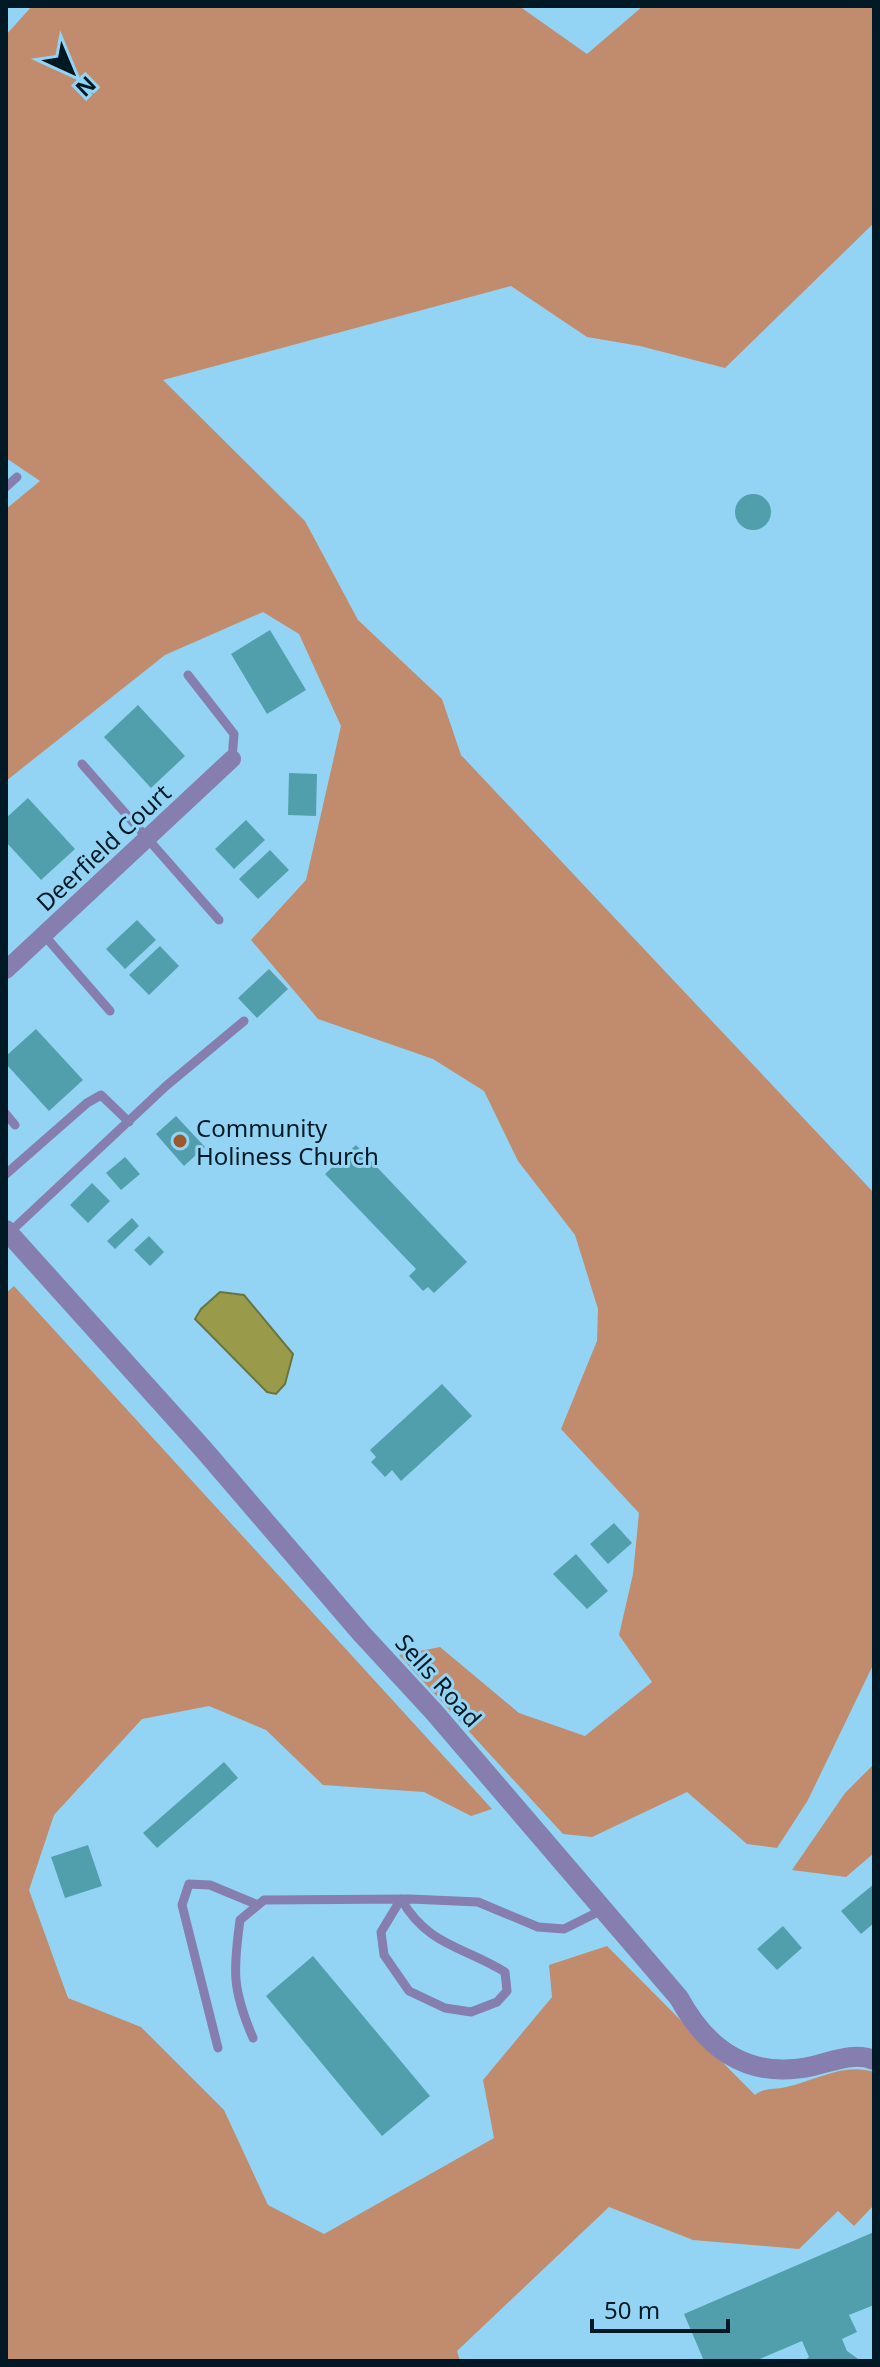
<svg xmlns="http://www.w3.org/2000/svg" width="880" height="2367" font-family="'Noto Sans',sans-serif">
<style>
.green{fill:#c18c6e}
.water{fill:#999b4b;stroke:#6b743f;stroke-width:2}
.building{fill:#519fad}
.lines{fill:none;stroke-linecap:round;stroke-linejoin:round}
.service{stroke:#857eaf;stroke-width:9}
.minor{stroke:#857eaf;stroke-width:18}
.tertiary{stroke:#857eaf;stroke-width:20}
.poi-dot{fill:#9e582d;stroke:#93d4f4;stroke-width:3}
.labels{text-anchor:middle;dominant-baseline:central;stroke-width:6;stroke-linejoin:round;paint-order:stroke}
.street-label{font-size:24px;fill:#001924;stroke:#93d4f4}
.poi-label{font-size:24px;fill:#001924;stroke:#93d4f4;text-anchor:start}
</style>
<rect width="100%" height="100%" fill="#93d4f4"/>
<path class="green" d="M32,6H519L587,54L643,6H874V223L725,368L640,346L587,337L511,286L163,380L305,521L358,620L442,699L461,755L874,1193V1663L808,1800L777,1848L747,1844L687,1792L592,1837L563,1834L399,1655L440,1647L519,1713L585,1736L652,1682L619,1635L633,1574L639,1513L561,1429L597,1341L598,1309L575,1235L518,1161L484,1091L433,1059L318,1019L251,940L306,880L341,726L299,634L263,612L165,655L6,781V509L40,481L6,458V35Z
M14,1286L492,1809L471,1816L424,1792L323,1785L266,1730L209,1706L142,1719L54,1815L29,1890L68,1998L141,2027L224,2110L268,2205L324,2234L494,2138L483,2080L552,1997L549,1965L607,1946L755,2095C765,2087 774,2090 786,2087C814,2081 844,2062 874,2072V2205L854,2226L838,2211L799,2249L693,2240L609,2207L457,2351L460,2361H6V1293Z
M874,1764V1853L846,1877L792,1870L845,1793Z"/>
<path class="water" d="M220,1292L244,1295L293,1354L285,1384L276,1394L267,1392L195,1319L201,1309Z"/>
<path class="building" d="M735 512a18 18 0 1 1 36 0a18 18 0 1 1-36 0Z
M270,630L306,690L267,714L231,654Z
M138,705L185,756L151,788L104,737Z
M289,773L317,774L316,816L288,815Z
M28,798L75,849L41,880L6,842V818Z
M246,820L265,840L234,869L215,849Z
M270,850L289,870L258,899L239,879Z
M137,920L156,940L125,969L106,949Z
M160,946L179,966L149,995L129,975Z
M269,969L288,989L257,1018L238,998Z
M36,1029L83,1080L49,1111L6,1064V1056Z
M176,1116L205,1147L184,1166L156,1134Z
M356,1145L467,1262L434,1293L428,1287L423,1291L409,1276L416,1269L325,1174Z
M125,1157L140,1174L121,1190L106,1173Z
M92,1183L110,1201L88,1223L70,1205Z
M132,1218L139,1226L115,1249L107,1241Z
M149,1236L164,1252L150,1266L134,1250Z
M442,1384L472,1416L401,1481L392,1470L385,1477L371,1462L376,1457L370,1450Z
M614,1523L632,1543L608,1564L590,1544Z
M576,1554L608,1591L587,1609L553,1574Z
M224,1762L238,1778L157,1848L143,1833Z
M88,1845L102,1886L65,1898L51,1857Z
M874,1884V1923L861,1934L841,1911Z
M783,1926L802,1948L777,1970L757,1949Z
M313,1956L430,2096L382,2136L266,1996Z
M874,2232V2305L849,2315L857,2332L842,2339L847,2351L861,2361H804L809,2357L802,2341L755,2361H704L684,2314Z"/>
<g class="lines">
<path class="service" d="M6,487L17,477
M188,675L234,734L232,759
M82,764L219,920
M44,935L110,1011
M6,1114L15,1125
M6,1174L87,1103L101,1095L129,1122
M9,1233L166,1086L244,1021
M401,1899C428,1946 463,1946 505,1972L507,1991L497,2002L471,2012L445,2008L409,1991L384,1955L381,1932Z
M253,2038C232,1989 233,1971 240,1920L264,1900L410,1899L478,1902L538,1927L564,1929L602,1910
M218,2048L182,1905L189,1884L210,1885L258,1905"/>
<path class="minor" d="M6,970L232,759"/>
<path class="tertiary" d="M6,1230L204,1450L361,1633L434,1712L679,1998C708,2051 750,2080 813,2066C834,2061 854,2052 874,2060"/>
</g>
<circle class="poi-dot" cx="180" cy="1141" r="8"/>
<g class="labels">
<g class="street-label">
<text transform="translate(103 847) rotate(-43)">Deerfield Court</text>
<text transform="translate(439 1680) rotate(48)">Sells Road</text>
</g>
<g class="poi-label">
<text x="196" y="1127">Community<tspan x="196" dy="28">Holiness Church</tspan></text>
</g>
</g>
<rect width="880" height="2367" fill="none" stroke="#001924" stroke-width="16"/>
<g transform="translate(72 72) rotate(136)" stroke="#93d4f4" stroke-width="6" paint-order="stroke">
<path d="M0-6L14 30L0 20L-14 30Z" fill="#001924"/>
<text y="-12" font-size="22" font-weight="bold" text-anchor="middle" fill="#001924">N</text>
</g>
<path d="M592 2319v12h136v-12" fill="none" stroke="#001924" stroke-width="4"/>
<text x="604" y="2319" font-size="24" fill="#001924" stroke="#93d4f4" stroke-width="6" paint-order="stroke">50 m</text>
</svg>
